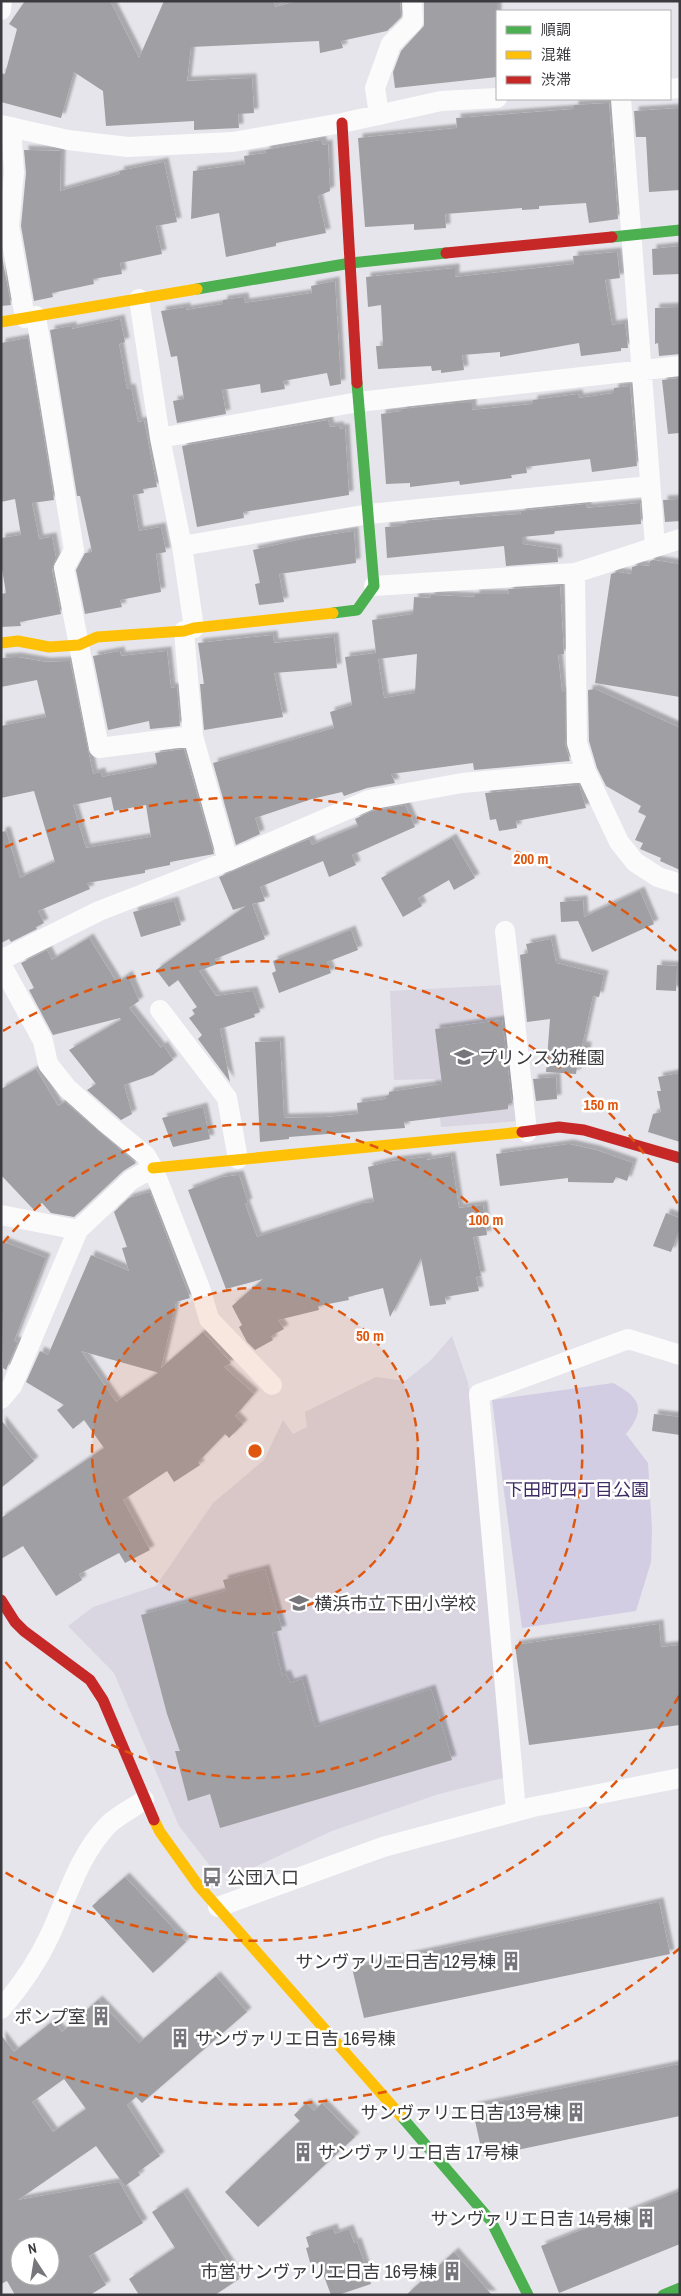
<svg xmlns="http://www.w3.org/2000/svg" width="681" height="2296" font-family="'Archivo Narrow','Noto Sans JP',sans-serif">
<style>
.built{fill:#d9d6e2}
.green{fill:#d2cde2}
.building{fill:#a09fa3;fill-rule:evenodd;filter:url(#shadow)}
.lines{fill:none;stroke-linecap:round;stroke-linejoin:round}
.street{stroke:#fbfbfc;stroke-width:20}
.fast{stroke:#4caf50;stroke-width:11}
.slow{stroke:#ffc107;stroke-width:11}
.jam{stroke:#c62828;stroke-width:11}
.ring{fill:none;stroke:#df570e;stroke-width:2.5;stroke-dasharray:9 6}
.labels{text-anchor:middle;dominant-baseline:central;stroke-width:5;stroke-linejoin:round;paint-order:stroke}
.poi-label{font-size:18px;fill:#3b3a3e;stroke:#fff;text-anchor:start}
.park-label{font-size:18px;fill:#402c65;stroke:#fff}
.centre{fill:#df570e;stroke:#fff;stroke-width:2.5}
.ring-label{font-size:15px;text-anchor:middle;font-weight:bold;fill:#df570e;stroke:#fff;stroke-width:5;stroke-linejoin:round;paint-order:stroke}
</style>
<defs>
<filter id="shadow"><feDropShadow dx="4.5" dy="-4.5" stdDeviation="1" flood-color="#0004"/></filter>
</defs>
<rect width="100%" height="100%" fill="#e6e5eb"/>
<path class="built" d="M502,985L519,1121L441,1127L435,1079L394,1080L390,991Z
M452,1336L468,1382L512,1768L507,1777L439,1794L332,1831L236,1876L214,1871L179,1826L114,1673L68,1626L93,1607L156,1586L213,1503L264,1460L283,1420L293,1434L307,1427L305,1412L376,1377L405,1381L430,1361Z"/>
<path class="green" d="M613,1383C641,1398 646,1409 626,1434L648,1463L652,1529L651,1562L636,1611L522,1628L492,1400Z"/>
<path class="building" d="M25,1H110L139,58L164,1H274L275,7L298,1H400L401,17L387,31L341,41L343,48L320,53L319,41L191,47L187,81L252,78L254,113L238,114L239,128L194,130V121L106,126L103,91L74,72L61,118L1,102V73L5,74L17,29L9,24Z
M424,1H497V77L395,88L393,72L401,51L424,26Z
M609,103L618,219L589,223L586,203L539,206V209L522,210V208L445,214L446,228L414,230V224L365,227L358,138L457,128L456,118L574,109V105Z
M680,108V190L649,192L646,137H636L634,111Z
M321,140L323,145L328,144L330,191L318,196L326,233L276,243V246L226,257L219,213L191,219L193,171L245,164L244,156L266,153L265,150Z
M24,150L61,151L60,191L120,174L119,171L164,162L177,222L156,226L162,254L120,263L122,274L93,279L94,284L52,293L53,297L34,301L21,226L26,173Z
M680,246V274L653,275L652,249Z
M1,251L11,305L1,306Z
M617,252L620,278L605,280L612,325L625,323L628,348H621V351L581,356L579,343L500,357V352L462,355L464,370L441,373V370L432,371L431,366L378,369L376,346H383L381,305L368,307L366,277L455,268V277L574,264L573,256Z
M335,281L341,384L330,386L327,373L283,381L285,389L261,393L260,384L222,390L226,414L177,423L173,401L184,399L177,356L171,357L161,311L186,307V310L223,304V300L244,297L245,303L312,293L311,286Z
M680,307V354L659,356L658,343L655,344V308Z
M120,319L125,342L119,344L127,389L131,388L138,422L144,421L157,487L143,489L144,493L133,495L139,531L161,527L166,552L156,554L161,592L120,600L122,607L85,614L76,570L85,553L92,552L80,496H77L50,330L72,326V329Z
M28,338L54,500L32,503L39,539L52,537L56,558L52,570L61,614L20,622L21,626L1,627V594L6,593L1,563V538L21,535L15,499L1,502V343Z
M679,378L680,433L668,434L662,380Z
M630,386L637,466L592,472L590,459L526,467L527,473L511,475L512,478L460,485L459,481L410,487V483L386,484L381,414L402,411V409L456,403H472V410L533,404V400L578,394L579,398L614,393V388Z
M328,420L330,427L339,426L340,429L345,428L349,495L243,512L244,518L197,527L182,446Z
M680,499V521L665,522L663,500Z
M640,503L641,524L555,531L554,534L522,537V544L557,549L558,562L506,566L504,546L387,558L385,527L402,526V524L432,520L521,514L520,511L586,504L587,508Z
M354,531L356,563L279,574L284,602L259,605L255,584L260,583L253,550L307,538Z
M653,560L680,564V697L595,683L611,574L617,572L631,574L632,567L639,565L649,566L650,561Z
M560,586L564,654L558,655L562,692H565V743L570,761L474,770L473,763L391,774L395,783L367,788L344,796L342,792L312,799L255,818L260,834L236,845L213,763L334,728L330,712L352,705L345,657L376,653L372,620L413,614L414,597L430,598L431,595L475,597V594H509L508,589ZM417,654L415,693L384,698L378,659Z
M273,635L274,643L334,637L337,668L274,673L283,717L204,730L200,684H204L198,643Z
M120,651L121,656L167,651L171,688L177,687L180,726L150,729L149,721L108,730L93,656Z
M17,657L46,662L70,661L93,774L101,772L102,777L154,767V765L157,764L155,753L184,749L214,854L170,862V865L145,870V873L87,883L90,889L38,911L44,923L36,927L37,929L11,942L9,939L1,943V832L6,831L20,878L55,862L34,791L1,798V726L46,717L37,680L1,687V658ZM111,797L114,811L146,805L151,837L86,848L73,805Z
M595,689L680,728V870L660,861L661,858L640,849L643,843L635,840L646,816L638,812L641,806L606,786L597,768L589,741L588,690Z
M579,785L586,808L516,821L517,828L499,831L496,819L490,820L485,793Z
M405,805L415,827L352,855L356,865L329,877L323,861L260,887L265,901L252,904L265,939L215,959L217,964L199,971L216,996L253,991L260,1012L254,1014L255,1017L220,1029L230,1082L198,1039L202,1035L189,1018L195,1014L192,1010L197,1007L178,980L169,987L156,970L246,906L233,910L219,877L309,839L312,845L358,826L355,819L372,811Z
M452,838L475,878L454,890L449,880L418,898L422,906L403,917L381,878Z
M640,891L654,924L592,952L578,921L561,922L560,902L583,900L584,917Z
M174,901L181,925L141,937L133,912Z
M351,930L358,950L327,962L331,973L279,993L272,973L276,971L273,961Z
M89,938L117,983L128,975L139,1001L129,1008L161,1048L163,1045L173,1060L153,1075L124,1085L132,1114L121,1120L87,1090L96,1084L69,1050L121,1020L120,1018L53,1035L29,990L34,988L21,963L47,950L52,960Z
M551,939L556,963L604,975L599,997L593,996L582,1046H587L585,1067H577L576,1074L546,1072L550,1019L527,1022L520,955L528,953L526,944Z
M657,965L677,966L676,991L656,990Z
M502,1020L512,1103L508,1104V1109L404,1122L405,1128L289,1137V1139L260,1142L255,1042L280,1041L284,1118L327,1117L358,1114L357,1103L386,1099L385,1096L389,1095V1092L442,1084L435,1029Z
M36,1069L58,1106L65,1102L136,1163L123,1171L74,1217L51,1213L42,1203L33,1209L1,1175V1089Z
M680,1073V1142L648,1132L653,1114L661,1112L657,1091H661L658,1077Z
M556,1077L557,1099L536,1101L533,1079Z
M203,1107L210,1139L173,1147L162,1118Z
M569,1144L596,1150L633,1163L627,1181L616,1177L613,1183L568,1182V1178L500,1186L496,1154Z
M451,1156L459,1208L483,1205L487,1235L473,1237L481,1276L476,1277L479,1291L445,1297L446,1304L430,1306L421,1258L390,1317L383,1288L348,1297L349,1300L318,1306L319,1310L278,1320L284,1329L271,1336L273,1340L255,1350L247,1342L239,1327L242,1325L232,1306L263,1279L226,1289L188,1190L223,1177L239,1175L248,1203L245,1204L257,1237L364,1203L374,1202L368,1167L392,1161L427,1157V1160Z
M150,1192L190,1298L176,1302L161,1368L203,1332L231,1363L224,1367L254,1394L235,1416L243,1424L229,1438L225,1434L198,1462L200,1465L174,1482L167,1471L123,1500L150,1550L125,1563L119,1553L79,1574L82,1580L56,1596L23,1546L1,1559V1518L104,1448L84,1420L73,1429L57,1410L64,1405L26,1382L40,1351L48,1355L91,1255L129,1271L122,1248L127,1247L114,1212L129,1198ZM81,1351L156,1372L158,1373L116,1402Z
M666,1213L680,1218V1228L671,1252L653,1246Z
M1,1241L46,1258L14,1341L18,1342L6,1370L3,1368V1370Z
M654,1414L680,1417V1435L652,1431Z
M1,1420L34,1461L1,1488Z
M265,1569L282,1630L272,1633L282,1676L286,1674L290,1683L302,1679L315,1727L431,1689L452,1760L220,1828L210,1794L188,1801L175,1751H180L167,1714L141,1615L226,1591L223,1580Z
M659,1624L661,1647L680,1645V1725L529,1745L515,1645Z
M125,1877L186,1942L153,1973L92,1906Z
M659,1902L670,1954L364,2018L352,1968Z
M216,1976L247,2012L142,2103L136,2097L127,2105L160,2156L138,2172L140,2175L125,2186L96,2146L18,2200L119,2182L143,2223L89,2256L106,2285L90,2295H15L7,2281L1,2284V2035L14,2052L53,2021L62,2032L98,2000L139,2043ZM64,2079L86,2109L53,2132L32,2102ZM20,2246H50V2276H20Z
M680,2064V2116L483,2157L472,2107Z
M306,2103L314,2111L322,2103L355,2137L258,2227L225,2192L300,2121L294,2115Z
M680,2191V2244L559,2293L541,2246Z
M183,2192L239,2279L215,2295H139L129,2279L175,2248L152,2212Z
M333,2228L335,2234L349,2229L354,2243L357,2242L371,2284L338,2295H331L319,2263L311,2266L306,2248L309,2247L306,2237Z
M454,2252L492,2295H406Z"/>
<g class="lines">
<path class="street" d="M1,10L2,1
M670,89L680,88
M621,99L655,546
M379,115L375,88L391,44L413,22L412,1
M1,125L68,140L128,147L233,142L342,123L441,101L497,98
M11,127L14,172L9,226L25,318
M139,299L160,438L182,546L194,628
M36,316L74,550L64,568L99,748L193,736L184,631
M160,438L358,402L680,366
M182,546L369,514L650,486
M575,573L577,743L586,772L619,842L635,862L658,877L680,884
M374,586L575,573L680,539
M193,736L228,861
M505,931L527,1132
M1,960L99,911L228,861L369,800L462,783L586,772
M1,964L43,1041L48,1064L67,1088L106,1123L146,1156L153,1168L201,1291L209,1319L272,1385
M160,1010L227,1098L238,1159
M1,1215L78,1230
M1,1399L12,1386L78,1230L131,1180L153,1168
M516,1811L479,1394L628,1339L680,1355
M218,1907L383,1847L533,1807L680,1778
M1,2009C21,1986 37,1963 50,1935C67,1898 79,1854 109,1824C119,1815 133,1808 144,1800"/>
<path class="fast" d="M612,237L680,230
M197,289L351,263L446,253
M333,613L357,610L374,586L357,383
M401,2116L491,2221L528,2295
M663,2295L680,2288"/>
<path class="slow" d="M1,322L197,289
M1,643L18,641L49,647L79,645L97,637L184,631L194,628L333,613
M153,1168L522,1132
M154,1820L160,1832L198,1885L401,2116"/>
<path class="jam" d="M342,123L357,383
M446,253L612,237
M522,1132L559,1127L584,1130L680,1158
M1,1600L15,1622L24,1631L90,1680L103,1700L154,1820"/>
</g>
<circle cx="255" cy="1451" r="163" fill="#df570e" fill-opacity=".12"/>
<g class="ring">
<circle cx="255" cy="1451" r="163"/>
<path d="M3 1243A327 327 0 1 1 3 1659"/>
<path d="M679 1696A490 490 0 0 1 3 1871M3 1031A490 490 0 0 1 679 1206"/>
<path d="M680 1948A654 654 0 0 1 5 2055M5 847A654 654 0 0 1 680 954"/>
</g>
<defs>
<symbol id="school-bare" viewBox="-9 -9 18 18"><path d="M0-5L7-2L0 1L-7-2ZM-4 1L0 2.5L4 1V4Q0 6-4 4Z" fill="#77767b" stroke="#fff" stroke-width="2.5" paint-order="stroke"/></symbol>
<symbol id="bus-bare" viewBox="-9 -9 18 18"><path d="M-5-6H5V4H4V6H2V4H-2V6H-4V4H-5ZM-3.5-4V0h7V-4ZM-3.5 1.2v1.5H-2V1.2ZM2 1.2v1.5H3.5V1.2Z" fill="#77767b" stroke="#fff" stroke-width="2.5" paint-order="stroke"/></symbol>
<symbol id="building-bare" viewBox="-9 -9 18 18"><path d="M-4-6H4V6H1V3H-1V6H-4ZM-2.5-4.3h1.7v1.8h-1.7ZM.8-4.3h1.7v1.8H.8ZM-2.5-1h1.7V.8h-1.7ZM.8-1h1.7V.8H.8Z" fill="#77767b" stroke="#fff" stroke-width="2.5" paint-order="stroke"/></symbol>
</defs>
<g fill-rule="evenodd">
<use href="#school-bare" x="450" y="1043" width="28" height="28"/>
<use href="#school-bare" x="285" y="1589" width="28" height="28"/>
<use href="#bus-bare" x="198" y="1863" width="28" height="28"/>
<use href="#building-bare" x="497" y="1947" width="28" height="28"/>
<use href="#building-bare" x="87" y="2002" width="28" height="28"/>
<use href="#building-bare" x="166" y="2024" width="28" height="28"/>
<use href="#building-bare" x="562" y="2098" width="28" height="28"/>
<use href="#building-bare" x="289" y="2138" width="28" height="28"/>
<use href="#building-bare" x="632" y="2204" width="28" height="28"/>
<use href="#building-bare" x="438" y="2257" width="28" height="28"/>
</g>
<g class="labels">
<g class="poi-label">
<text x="479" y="1057">プリンス幼稚園</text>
<text x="314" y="1603">横浜市立下田小学校</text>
<text x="227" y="1877">公団入口</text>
<text x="496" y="1961" text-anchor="end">サンヴァリエ日吉 12号棟</text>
<text x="86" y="2016" text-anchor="end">ポンプ室</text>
<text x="195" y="2038">サンヴァリエ日吉 16号棟</text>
<text x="561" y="2112" text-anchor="end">サンヴァリエ日吉 13号棟</text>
<text x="318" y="2152">サンヴァリエ日吉 17号棟</text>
<text x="631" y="2218" text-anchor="end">サンヴァリエ日吉 14号棟</text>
<text x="437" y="2271" text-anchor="end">市営サンヴァリエ日吉 16号棟</text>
</g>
<g class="park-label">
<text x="577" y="1489">下田町四丁目公園</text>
</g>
</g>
<circle cx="255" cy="1451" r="8" class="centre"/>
<g class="ring-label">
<text x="531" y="864">200 m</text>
<text x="601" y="1110">150 m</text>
<text x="486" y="1225">100 m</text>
<text x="370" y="1341">50 m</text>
</g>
<rect width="681" height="2296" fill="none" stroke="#3b3a3e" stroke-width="5"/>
<rect x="496" y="10" width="175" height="90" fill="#ffffff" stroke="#b1b0b2"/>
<rect x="506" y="26" width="25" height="8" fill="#4caf50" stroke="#b1b0b2"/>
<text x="541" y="35" font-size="15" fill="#3b3a3e">順調</text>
<rect x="506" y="51" width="25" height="8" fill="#ffc107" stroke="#b1b0b2"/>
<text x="541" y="60" font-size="15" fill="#3b3a3e">混雑</text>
<rect x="506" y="76" width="25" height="8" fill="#c62828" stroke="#b1b0b2"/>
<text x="541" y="85" font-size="15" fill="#3b3a3e">渋滞</text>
<g transform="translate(35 2261) rotate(348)"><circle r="24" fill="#ffffff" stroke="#b1b0b2"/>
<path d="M0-4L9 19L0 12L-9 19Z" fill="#77767b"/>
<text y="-8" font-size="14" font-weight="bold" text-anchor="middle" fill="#3b3a3e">N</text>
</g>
</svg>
